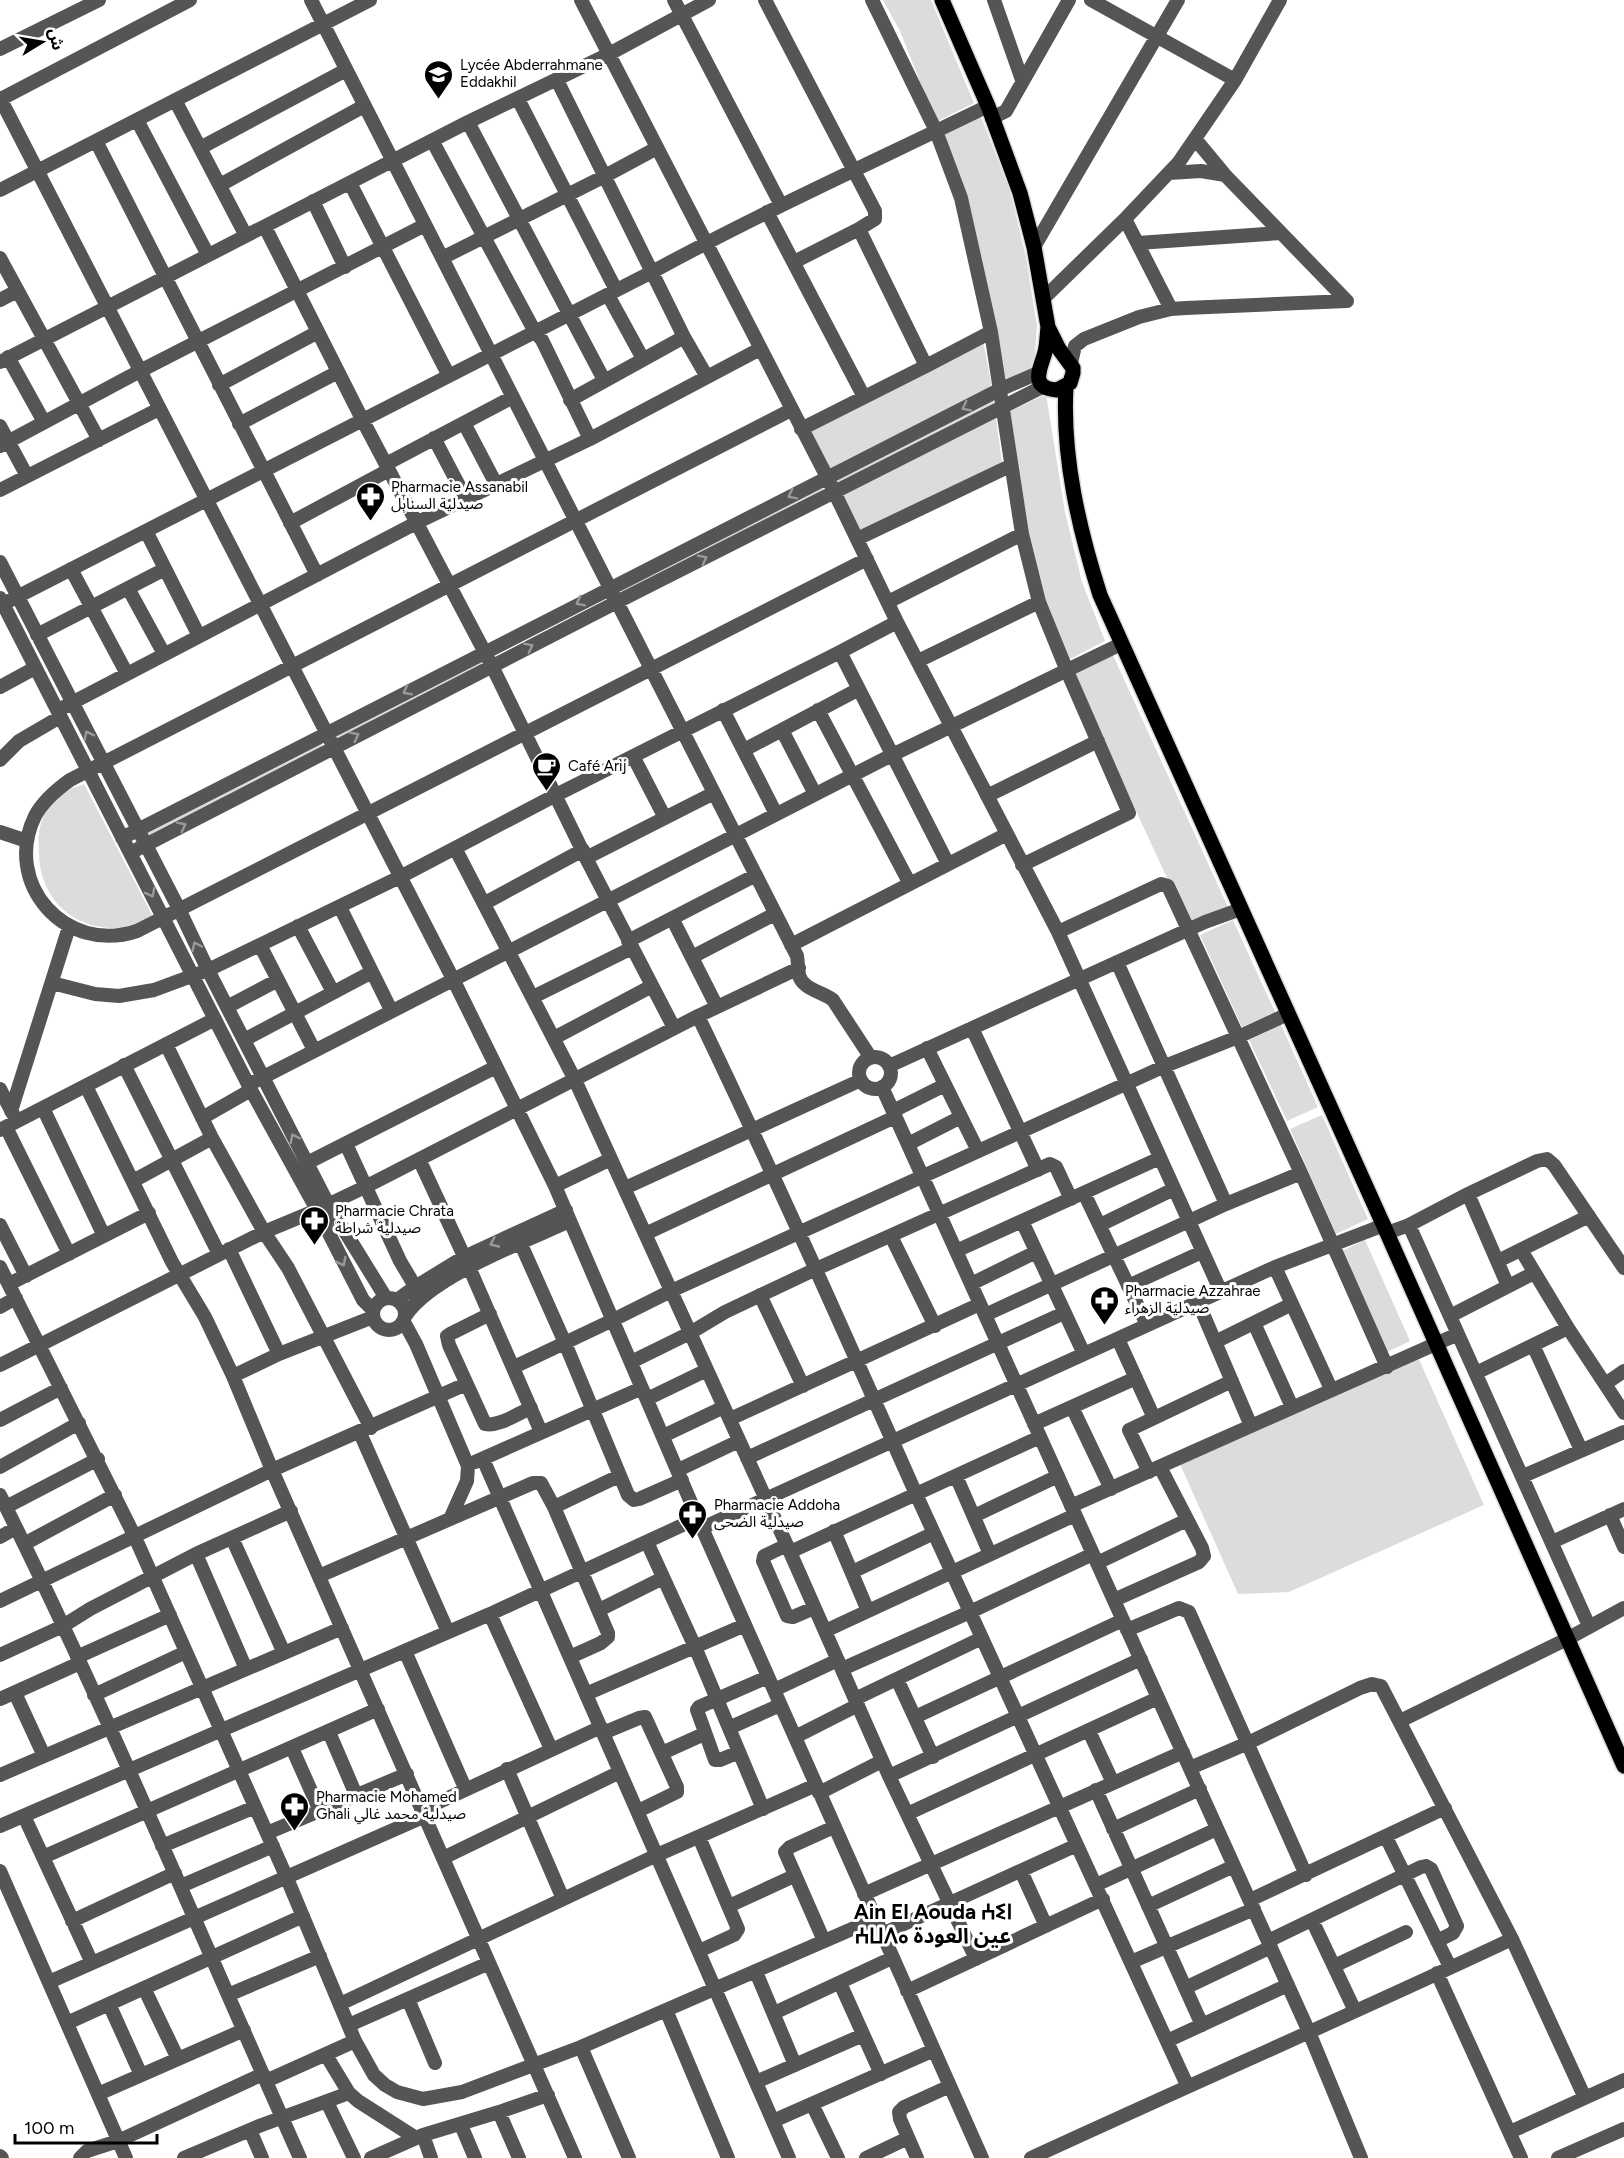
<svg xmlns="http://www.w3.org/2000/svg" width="1624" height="2158" font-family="Figtree,'Noto Sans Arabic','Noto Sans Tifinagh',sans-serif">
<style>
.green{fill:#dcdcdc}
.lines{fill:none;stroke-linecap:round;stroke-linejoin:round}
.major-casing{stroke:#dbdbdb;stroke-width:18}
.minor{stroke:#555;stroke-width:14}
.major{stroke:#000;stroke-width:15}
.oneway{stroke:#999}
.labels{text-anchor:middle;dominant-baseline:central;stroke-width:6;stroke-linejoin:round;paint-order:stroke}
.poi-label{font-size:15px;fill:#000;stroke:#fff;text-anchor:start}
.district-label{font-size:21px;font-weight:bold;fill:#000;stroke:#fff}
</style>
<rect width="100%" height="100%" fill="#fff"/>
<path class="green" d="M883,0H931L974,103L936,122L900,31Z
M980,114L1010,191L1026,257L1037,326L1035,354L1030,369L1004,381L940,133Z
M983,340L992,388L830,471L808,429Z
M1046,394L1065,512L1082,582L1105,641L1066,661L1045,607L1025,532L1007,413Z
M993,395L994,405L837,487L832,478Z
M996,418L1002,463L861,535L841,496Z
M821,485L825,493L623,595L619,587Z
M1112,653L1228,907L1193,923L1175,883L1167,878L1072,672Z
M483,656L488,665L338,741L333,732Z
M319,740L324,748L143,842L138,834Z
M84,784L152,915C147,918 142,923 137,926C130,929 118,928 110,928C68,926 40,895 39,854C37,829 41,813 59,796C66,790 76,787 84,784Z
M1233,920L1275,1012L1242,1027L1200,935Z
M1281,1025L1318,1107L1287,1121L1249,1040Z
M1322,1115L1368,1219L1336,1234L1290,1129Z
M1365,1240L1410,1341L1387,1352L1342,1251Z
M1417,1355L1484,1505L1289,1592L1238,1594L1179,1462Z"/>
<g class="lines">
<defs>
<path id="major" d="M942,0L988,106L1020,193L1034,247L1048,327L1059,349L1073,368V373L1070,383L1057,390C1028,388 1041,368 1045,352C1047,344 1047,335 1048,327
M1066,387C1062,457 1079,529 1100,595L1387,1233L1624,1766"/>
</defs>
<use href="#major" class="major-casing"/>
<path class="minor" d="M311,0L797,956C798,962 798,969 799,975C802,989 823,992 833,1000L871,1058
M581,0L827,477L897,622L1058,932L1221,1292
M674,0L781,205
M765,0L875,211V219L859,229L926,366L801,429
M872,0L936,131L961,198L991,332L1022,534L1039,602L1067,671L1129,813L1022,865
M994,0L1022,80
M1091,0L1235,80
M0,49L99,0
M557,80L684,337L707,377
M0,98L453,979L555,1186L702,1528L982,2158
M1,99L190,0
M518,99L616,290
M175,100L246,236
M992,118L1006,111L1069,0
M137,120L208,255
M468,122L604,380
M1196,140L1225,175L1347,301
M96,141L317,575
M433,142L535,332L542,340L590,439
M200,148L346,70
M1169,173L1201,171L1225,175
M350,183L449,376
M220,185L364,106
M0,190L370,0
M313,201L345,267
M767,212L864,397
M1125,219L1171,309
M265,227L362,419L492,666L586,858L674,1028
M1138,243L1281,233
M1034,247L1178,0
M0,258L99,440
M442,258L605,176L657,148
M794,262L859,229
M608,295L643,359
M1043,299L1125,219L1179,162L1235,80L1280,0
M0,300L17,291
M8,357L44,422
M0,362L468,122L609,54L709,0
M1071,363L1075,346L1084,339L1139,317L1171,309L1186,308L1347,301
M926,366L991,332
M219,385L318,332
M570,400L684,337
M791,410L70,780C56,790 43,801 35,816C2,884 66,955 137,931L867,559
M464,423L496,484
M239,424L338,372
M0,426L27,476
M434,438L466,499
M0,446L140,371L425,225
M386,464L513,397
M0,490L159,409
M290,523L389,470
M146,531L199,636
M857,539L1010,466
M0,562L179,909L208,970L328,1204L386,1298
M71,569L127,674
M128,588L164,654
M0,598L251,1090L317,1210L363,1300L373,1310
M888,602L1022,534
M3,604L652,272C762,212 875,161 988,106
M37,635L165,569
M840,652L897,622
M918,661L1039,602
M0,687L35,668
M64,707L418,522L590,439L760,349
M723,710L776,814
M818,710L910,884
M782,730L815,794
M744,750L859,689
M633,756L665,818
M0,760L19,741L60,717
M987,796L1098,741
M0,832L27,841
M122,838L999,390L1038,373
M455,848L575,1080L790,1552L889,1776L976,1959
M130,853L617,602L1044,386
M586,858L714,793
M485,903L583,850
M340,907L391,1010
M672,918L717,1007
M298,926L333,992
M1058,932L1161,884L1168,886L1301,1173L1387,1367
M628,941L756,875
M260,945L314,1050
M791,945L1007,834
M692,957L775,914
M1117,962L1226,1204
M52,983L95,994L119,996L154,990L208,970L400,877L556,795L840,652L948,864
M533,997L632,948
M227,1007L278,980
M698,1016C774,1174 845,1334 916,1494C1005,1692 1098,1888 1187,2085
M972,1028L1038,1170
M554,1038L652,986
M244,1040L372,972
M166,1044L212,1138L264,1232L288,1268L371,1428
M927,1048L978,1151
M859 1073a16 16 0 1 1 32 0a16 16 0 1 1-32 0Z
M124,1065L219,1254
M889,1066L1205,922L1241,909
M248,1085L892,755L1121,644
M86,1086L172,1262L205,1317L233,1376L272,1470L575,2158
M882,1087L1309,2032L1361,2158
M0,1089L13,1114
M43,1108L104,1236
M11,1111L69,927
M893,1111L945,1085
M202,1118L251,1090
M6,1127L69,1254
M0,1130L215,1019
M346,1144L400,1261L419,1293
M908,1144L961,1117
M419,1159L469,1267L541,1432
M307,1163L496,1067
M133,1181L212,1138
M555,1186L611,1159
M625,1188L861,1080
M1084,1193L1147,1325
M1468,1194L1508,1286
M1022,1221L1084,1354
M0,1225L26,1276
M1100,1225L1174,1189
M1409,1225L1589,1626
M516,1233L565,1343L628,1495L634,1500L639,1499L682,1480
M1387,1233L1409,1225L1468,1194L1537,1161L1547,1159L1554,1165L1624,1268
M645,1234L895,1117
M891,1236L935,1326
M229,1249L279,1354
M1521,1250L1568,1328L1624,1413
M956,1251L1160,1158
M1498,1261L1589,1216
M0,1267L134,1535L286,1876L355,2041L374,2075L385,2085L397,2092L423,2099L462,2092L581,2047L875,1919
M1275,1267L1331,1389
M9,1284L149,1213
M971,1284L1036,1252
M1128,1286L1202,1252
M760,1295L803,1386
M373 1314a16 16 0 1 1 32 0a16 16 0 1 1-32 0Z
M397,1300L415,1287L464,1257L566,1210
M1198,1302L1251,1426
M0,1307L16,1298
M490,1314L450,1334L447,1336L449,1345L485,1424C499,1427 518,1413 531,1408
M406,1315C432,1276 526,1241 570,1221
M985,1315L1226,1204L1301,1173
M1450,1316L1534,1273
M404,1322L416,1344L468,1466L467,1481L450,1519
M1254,1323L1292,1407
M1118,1339L1154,1418
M1215,1342L1292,1304
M1533,1345L1581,1450
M631,1362L690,1333L725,1312L816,1269L1050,1164L1056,1167L1071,1199
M0,1365L264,1232L317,1210L367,1186L698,1016L799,968
M514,1367L613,1320L671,1291L1165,1066L1238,1037L1288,1014
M1476,1373L1568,1328
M233,1376L279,1354L373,1317
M1605,1384L1624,1371
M647,1399L707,1370
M1072,1407L1111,1489
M730,1419L980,1304
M0,1420L61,1388
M1034,1424L1136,1378
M360,1433L448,1632
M663,1436L724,1407
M747,1458L1064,1313
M483,1459L789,2158
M475,1462L642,1388
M0,1467L79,1423
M678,1470L739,1441
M1149,1472L1129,1430L1232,1381
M956,1476L990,1554
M1523,1476L1624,1432
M0,1495C108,1712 201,1937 300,2158
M1071,1506L1458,1334
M6,1507L98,1459
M554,1507L619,1476
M1610,1515L1624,1547
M974,1516L1058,1476
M702,1528L1275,1267L1384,1225
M834,1531L868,1611
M0,1537L16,1528
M232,1538L284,1653
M647,1542L695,1647L763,1809
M1552,1542L1624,1509
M24,1544L115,1495
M787,1545L764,1556L763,1561L787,1616L793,1617L814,1608
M790,1552L1040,1437
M196,1554L246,1669
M1097,1563L1187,1520
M852,1572L934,1533
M319,1576L533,1483H541L554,1507L608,1633V1637L601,1643L570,1657
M1114,1600L1199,1562L1204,1556L1202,1548L1160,1467
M0,1601L272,1470L466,1384
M599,1610L663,1578
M490,1614L551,1749
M1127,1630L1179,1608L1189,1612L1306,1875
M825,1631L1075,1515
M405,1651L465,1788
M0,1655L63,1626L90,1609L196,1554L291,1511
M77,1657L170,1615
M842,1669L970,1612L1093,1554
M897,1679L933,1757
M774,1690L838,1660
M15,1693L44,1756
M586,1694L745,1625
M94,1695L186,1652
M0,1699L80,1663
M855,1699L982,1638
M915,1717L1123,1620
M1400,1721L1567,1639L1624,1608
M729,1728L780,1705
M1089,1731L1113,1783
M329,1732L356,1795
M603,1733L639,1718L645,1717L677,1787V1792L638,1811
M795,1737L858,1705
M292,1748L320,1811
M739,1752L720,1760H715L697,1710L699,1707L768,1677
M662,1753L704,1734
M1190,1768L1248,1743L1360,1688L1372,1684L1381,1686L1512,1939L1585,2098
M507,1769L563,1899
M0,1775L342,1628
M889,1776L1141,1659
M1096,1790L1202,2025
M819,1793L882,1761
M422,1810L601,1727
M907,1814L1158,1698
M24,1816L92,1963
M0,1826L490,1614L698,1518
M1113,1829L1200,1789
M267,1833L407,1774
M699,1837L738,1929L734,1935L699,1951
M1386,1837L1450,1967
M162,1846L255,1807
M43,1857L378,1709
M443,1858L620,1772
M0,1871L126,2158
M1021,1871L1046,1926
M1096,1885L1217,1829
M181,1886L273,1846
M864,1894L1183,1752
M1250,1900L1445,1808
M729,1906L794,1876
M1148,1906L1234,1866
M1312,1920L1355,2011
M72,1921L175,1873
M882,1934L1077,1845
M824,1941L785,1852L790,1847L834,1827
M1268,1941L1421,1867L1426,1866L1431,1869L1457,1926L1453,1933L1437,1941
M1131,1962L1254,1909
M1334,1966L1406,1932
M756,1972L795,2065
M1437,1973L1521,2158
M49,1982L425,1816
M840,1983L881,2074
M144,1988L178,2059
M1185,1988L1271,1947
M907,1991L1103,1899
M228,1995L320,1956
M408,1999L435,2063
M109,2004L141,2075
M340,2004L657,1855L816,1785
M666,2010L728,2158
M774,2013L892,1958
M67,2023L303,1916
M349,2025L489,1963
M1167,2041L1288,1985
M581,2047L629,2158
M326,2055L349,2093L358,2101L416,2138
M266,2081L355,2041
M756,2082L863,2035
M98,2094L244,2030
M327,2102L354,2158
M812,2104L838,2158
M499,2112L519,2158
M773,2121L934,2050
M461,2125L475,2158
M250,2130L262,2158
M1510,2132L1624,2080
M423,2135L431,2158
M0,2156L2,2158
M80,2158L87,2151L118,2141L263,2074
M184,2158L259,2126L349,2093
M371,2158L423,2135L499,2112L548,2095
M866,2158L908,2138
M917,2158L900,2119L899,2112L904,2107L950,2086
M1031,2158C1191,2084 1353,2014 1512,1939
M1558,2158L1624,2129"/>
<use href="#major" class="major"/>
</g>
<defs><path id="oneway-chevron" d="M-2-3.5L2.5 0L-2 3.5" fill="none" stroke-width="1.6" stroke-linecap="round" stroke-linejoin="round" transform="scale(1.5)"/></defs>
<g class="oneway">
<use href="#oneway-chevron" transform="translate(966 407) rotate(153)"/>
<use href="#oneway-chevron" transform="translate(792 495) rotate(153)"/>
<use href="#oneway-chevron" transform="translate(703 559) rotate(-27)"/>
<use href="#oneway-chevron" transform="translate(580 602) rotate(153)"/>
<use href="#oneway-chevron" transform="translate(529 647) rotate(-27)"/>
<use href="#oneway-chevron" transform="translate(407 691) rotate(153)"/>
<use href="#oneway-chevron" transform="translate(88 735) rotate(-117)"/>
<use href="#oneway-chevron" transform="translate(355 736) rotate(-27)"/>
<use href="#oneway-chevron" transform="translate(182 826) rotate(-27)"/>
<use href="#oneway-chevron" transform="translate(151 893) rotate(62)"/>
<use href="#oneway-chevron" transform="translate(196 946) rotate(-115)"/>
<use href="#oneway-chevron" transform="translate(294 1138) rotate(-117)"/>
<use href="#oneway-chevron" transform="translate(494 1243) rotate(155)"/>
<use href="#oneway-chevron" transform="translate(342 1262) rotate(63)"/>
</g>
<defs>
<symbol id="school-pin" viewBox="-11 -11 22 30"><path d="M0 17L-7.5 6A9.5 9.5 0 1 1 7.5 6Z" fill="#000" stroke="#fff"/><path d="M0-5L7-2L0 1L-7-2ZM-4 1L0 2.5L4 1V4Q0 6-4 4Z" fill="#fff"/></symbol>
<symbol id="pharmacy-pin" viewBox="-11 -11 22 30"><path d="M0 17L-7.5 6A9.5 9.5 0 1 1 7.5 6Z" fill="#000" stroke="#fff"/><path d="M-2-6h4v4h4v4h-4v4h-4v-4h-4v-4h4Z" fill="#fff"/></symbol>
<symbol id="cafe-pin" viewBox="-11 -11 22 30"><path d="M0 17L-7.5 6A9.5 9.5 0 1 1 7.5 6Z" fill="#000" stroke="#fff"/><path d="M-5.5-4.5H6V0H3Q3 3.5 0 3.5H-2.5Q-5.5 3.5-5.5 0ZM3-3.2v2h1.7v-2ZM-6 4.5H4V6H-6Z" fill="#fff"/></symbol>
</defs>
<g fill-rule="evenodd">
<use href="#school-pin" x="422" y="58" width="33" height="45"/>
<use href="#pharmacy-pin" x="354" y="480" width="33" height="45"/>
<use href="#cafe-pin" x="530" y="750" width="33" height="45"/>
<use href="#pharmacy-pin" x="298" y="1204" width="33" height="45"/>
<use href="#pharmacy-pin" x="1088" y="1284" width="33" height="45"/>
<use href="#pharmacy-pin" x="676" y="1498" width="33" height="45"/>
<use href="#pharmacy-pin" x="278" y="1790" width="33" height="45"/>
</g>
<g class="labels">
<g class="poi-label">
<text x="460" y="65">Lycée Abderrahmane<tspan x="460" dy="17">Eddakhil</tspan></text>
<text x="391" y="487">Pharmacie Assanabil<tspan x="391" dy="17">صيدلية السنابل</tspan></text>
<text x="568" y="766">Café Arij</text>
<text x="335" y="1211">Pharmacie Chrata<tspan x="335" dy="17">صيدلية شراطة</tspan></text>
<text x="1125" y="1291">Pharmacie Azzahrae<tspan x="1125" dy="17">صيدلية الزهراء</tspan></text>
<text x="714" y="1505">Pharmacie Addoha<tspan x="714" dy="17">صيدلية الضحى</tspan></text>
<text x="316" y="1797">Pharmacie Mohamed<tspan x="316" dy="17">Ghali صيدلية محمد غالي</tspan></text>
</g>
<g class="district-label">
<text x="933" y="1911">Ain El Aouda ⵄⵉⵏ<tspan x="933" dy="24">ⵄⵡⴷⴰ عين العودة</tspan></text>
</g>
</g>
<g transform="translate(42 42) rotate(79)" stroke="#ffffff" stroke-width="4.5" paint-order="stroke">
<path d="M0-4.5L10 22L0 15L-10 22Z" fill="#000000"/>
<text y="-9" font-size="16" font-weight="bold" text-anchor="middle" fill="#000000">ش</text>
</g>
<path d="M15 2134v9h142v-9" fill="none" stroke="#000000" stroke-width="3"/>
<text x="24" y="2134" font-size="18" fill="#000000" stroke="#ffffff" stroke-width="4.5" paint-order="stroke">100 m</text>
</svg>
